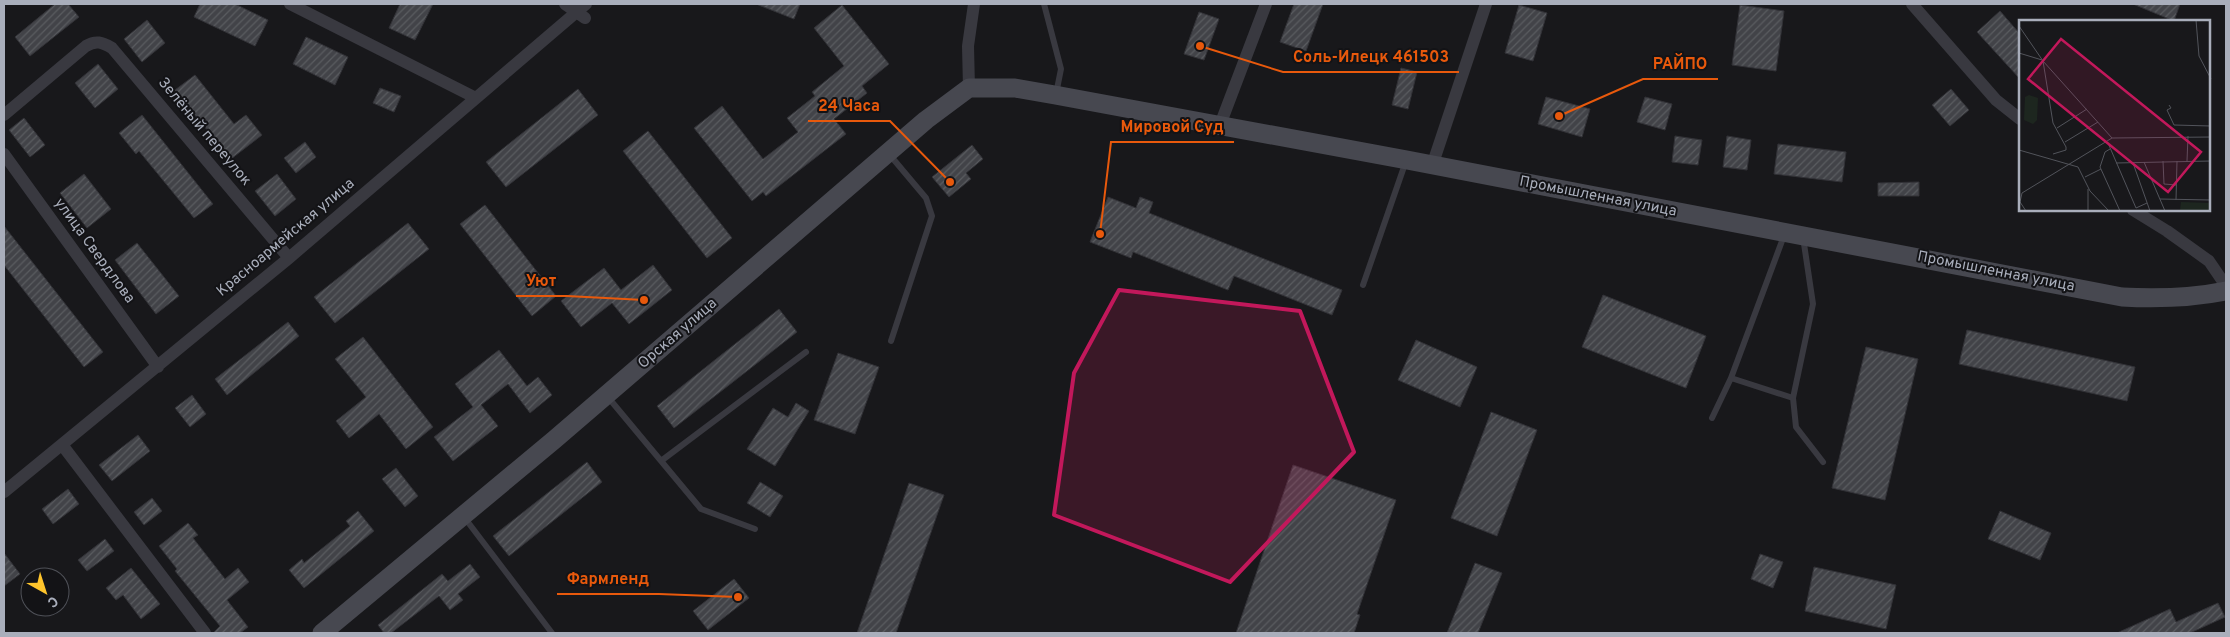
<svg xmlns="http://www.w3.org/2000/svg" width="2230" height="637" font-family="Overpass,sans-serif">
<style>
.building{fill:url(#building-hatch);stroke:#323237}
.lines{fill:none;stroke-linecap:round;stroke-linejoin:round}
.lane{stroke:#393940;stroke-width:6}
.street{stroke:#393940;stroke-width:12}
.secondary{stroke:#474850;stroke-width:19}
.marked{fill:#c2185b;fill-opacity:0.2;stroke:#c2185b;stroke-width:4;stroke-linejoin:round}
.labels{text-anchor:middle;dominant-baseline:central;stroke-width:4;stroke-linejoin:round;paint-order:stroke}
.street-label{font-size:15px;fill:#a9aebb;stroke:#131316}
.inset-road{fill:none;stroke:#52545b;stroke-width:1}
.view{fill:#c2185b;fill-opacity:0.15;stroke:#c2185b;stroke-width:2.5}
.inset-edge{fill:none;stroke:#a9aebb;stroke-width:2.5}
.leader{fill:none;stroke:#e8590c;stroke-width:2}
.callout-dot{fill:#e8590c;stroke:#131316;stroke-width:2}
.callout-label{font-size:16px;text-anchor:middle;font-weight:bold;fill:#e8590c;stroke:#131316;stroke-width:4;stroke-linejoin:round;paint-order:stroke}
</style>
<defs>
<pattern id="building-hatch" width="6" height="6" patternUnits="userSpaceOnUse" patternTransform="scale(1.25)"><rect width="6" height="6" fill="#424348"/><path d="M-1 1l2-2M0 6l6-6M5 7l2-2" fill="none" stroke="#5a5c60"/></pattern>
</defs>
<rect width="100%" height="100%" fill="#18181b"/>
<path class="building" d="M55,4H68L79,17L30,56L15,37Z
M200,4H235L268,20L255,46L194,17Z
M400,4H433L415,40L389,28Z
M756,4H800L794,19Z
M1294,4H1323L1306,51L1280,42Z
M2133,4H2180L2174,21Z
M842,5L889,64L862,86L867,93L834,119L846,134L766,196L763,192L752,201L694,128L722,106L763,159L798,132L787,118L815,96L812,92L844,66L814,28Z
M1519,5L1547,13L1533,61L1505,53Z
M1740,5L1784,11L1776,71L1732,65Z
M2000,11L2020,34V79L1977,32Z
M1199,12L1219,19L1204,60L1184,54Z
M147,20L165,43L142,62L124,39Z
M306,37L348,57L335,85L293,64Z
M98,64L118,89L95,108L75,83Z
M1401,68L1417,72L1408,109L1392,105Z
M195,75L234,124L246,115L262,135L231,159L185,103L181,106L171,93Z
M380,88L401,96L394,112L373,103Z
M578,89L598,115L506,187L486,162Z
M1951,89L1969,110L1950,126L1932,105Z
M1546,97L1590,109L1582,137L1538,124Z
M1645,97L1672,104L1665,130L1637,122Z
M142,115L213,204L194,218L139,151L136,154L119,133Z
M24,118L45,145L30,157L9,130Z
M648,131L732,238L707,258L623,151Z
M1675,136L1702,140L1698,165L1672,162Z
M1727,136L1751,140L1747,170L1723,167Z
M305,142L316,157L296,173L284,158Z
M1778,144L1846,152L1842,182L1774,174Z
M972,145L983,159L966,173L971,179L949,197L932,177Z
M84,174L111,209L87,228L60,193Z
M277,174L296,199L275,216L255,191Z
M1919,182V196H1878V183Z
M1108,197L1136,208L1140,197L1153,202L1149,213L1342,290L1332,315L1234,276L1228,290L1133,252L1131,258L1090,242Z
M485,205L556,296L532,316L460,224Z
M408,223L429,249L335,323L314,297Z
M4,226L103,352L84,367L4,265Z
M137,243L179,296L156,314L115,260Z
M653,265L672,290L629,324L612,303L581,327L561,301L604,268L621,290Z
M1603,295L1706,336L1686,388L1582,347Z
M779,309L797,332L674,428L657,406Z
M288,322L299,336L227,395L215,379Z
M1967,330L2135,367L2127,401L1959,364Z
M363,337L433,427L406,449L379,414L349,438L336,421L366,397L335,359Z
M1416,340L1477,367L1460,407L1398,380Z
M1866,347L1918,359L1885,500L1832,488Z
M499,350L527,386L538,377L552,395L530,413L508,384L481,405L498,426L453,461L434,437L473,407L455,384Z
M838,353L879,367L855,434L814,420Z
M192,395L206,414L190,427L175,408Z
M796,403L809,411L775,466L747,449L773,408L788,417Z
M1491,412L1537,430L1497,536L1451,518Z
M138,435L150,451L112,481L99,465Z
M587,462L602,482L509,556L493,536Z
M1293,465L1396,500L1357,614L1360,615L1354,633H1236Z
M396,468L418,496L405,507L382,479Z
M760,482L783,496L770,517L747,503Z
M909,483L944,495L896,633H857Z
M68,489L79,504L53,524L42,509Z
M152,498L162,511L144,525L134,512Z
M358,511L374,531L304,588L289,570L302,559L304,563L350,526L346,521Z
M2000,511L2051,533L2040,560L1988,539Z
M188,523L198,535L193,538L225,579L238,568L249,582L227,600L248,627L240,633H213L220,626L175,571L177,569L159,546Z
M105,539L114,551L87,571L78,560Z
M4,553L20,574L4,586Z
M1760,554L1783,562L1773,588L1751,579Z
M1475,563L1502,573L1478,633H1447Z
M470,564L480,577L458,594L463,600L450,610L439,596L391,633H384L378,625L442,574L448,581Z
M1814,567L1896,585L1886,629L1805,611Z
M131,568L160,604L141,619L123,595L116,600L106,588Z
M734,579L749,598L708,630L693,611Z
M2218,603L2225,617L2190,633H2117L2170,609L2176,622Z"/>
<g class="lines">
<path class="lane" d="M1044,4L1061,69L1056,94
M889,154L926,198L932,216L891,341
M1363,285L1406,161
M1731,378L1793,398L1813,304L1803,237
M607,396L701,509L755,529
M1793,398L1796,427L1823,462
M1712,418L1731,378L1785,233
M661,461L806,352
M464,517L552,633"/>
<path class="street" d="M290,4L476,98
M565,4L585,18
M1912,4L1996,100L2020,119
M969,88L968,46L974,4
M4,115L86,46C96,40 102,42 112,48L289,258
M1220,125L1266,4
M4,154L158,367
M1432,166L1486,4
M2133,210L2167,231L2209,261L2226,286
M63,446L205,633
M4,492L289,258L586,4"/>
<path class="secondary" d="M322,633L554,440L926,120L969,88H1015L1055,95L1407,160L2122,297C2158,299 2191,298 2226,291"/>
</g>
<path class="marked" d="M1119,290L1300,311L1354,452L1230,582L1054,515L1074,373Z"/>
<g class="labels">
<g class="street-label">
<text transform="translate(204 132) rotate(50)">Зелёный переулок</text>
<text transform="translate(1598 197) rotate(11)">Промышленная улица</text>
<text transform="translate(286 238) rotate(-40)">Красноармейская улица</text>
<text transform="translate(94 251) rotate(54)">улица Свердлова</text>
<text transform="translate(1996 272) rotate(11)">Промышленная улица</text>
<text transform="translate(678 334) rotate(-41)">Орская улица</text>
</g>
</g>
<g transform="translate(2019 20)">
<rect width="191" height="191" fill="#18181b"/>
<path d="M10,75L19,78L18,100L14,104L5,100L6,77Z" fill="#1d261f"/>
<path d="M162,182L191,183V191H161Z" fill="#1d261f"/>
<path class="inset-road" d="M177,0L180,36L192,59M0,6L24,41L93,118M0,33L23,40M24,41L34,103L47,127V130L34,134M150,85L152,88L148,90L155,105L192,106M38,108L68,89M46,122L79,102M89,123L117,188L128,183M91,129L86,132L81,147L101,191M0,130L59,147L71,171L90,191M144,141L145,164L157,165M168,141L169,116M125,142L146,191M97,143L192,141M114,143L131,191M66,157L82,149M141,179L192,180M157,180L158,141M7,191L1,182L3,173L93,118L192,117M69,191V169"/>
<path class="view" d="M42,19L182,132L149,172L9,59Z"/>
<rect width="191" height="191" class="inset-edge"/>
</g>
<path class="leader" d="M1200 46L1283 72H1459M1559 116L1643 79H1718M950 182L890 121H808M1100 234L1111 142H1234M644 300L567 296H516M738 597L659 594H557"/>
<g class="callout-dot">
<circle cx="1200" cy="46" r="5"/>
<circle cx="1559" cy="116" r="5"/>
<circle cx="950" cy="182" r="5"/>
<circle cx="1100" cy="234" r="5"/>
<circle cx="644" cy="300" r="5"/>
<circle cx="738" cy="597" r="5"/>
</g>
<g class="callout-label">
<text x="1371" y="62">Соль-Илецк 461503</text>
<text x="1680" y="69">РАЙПО</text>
<text x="849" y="111">24 Часа</text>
<text x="1172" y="132">Мировой Суд</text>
<text x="541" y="286">Уют</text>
<text x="608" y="584">Фармленд</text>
</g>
<rect width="2230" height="637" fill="none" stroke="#a9aebb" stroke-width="10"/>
<g transform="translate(45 592) rotate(141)"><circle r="24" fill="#131316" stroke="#4f5158"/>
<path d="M0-4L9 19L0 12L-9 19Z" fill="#ffc52c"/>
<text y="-8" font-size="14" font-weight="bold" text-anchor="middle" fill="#a9aebb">С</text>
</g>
</svg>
